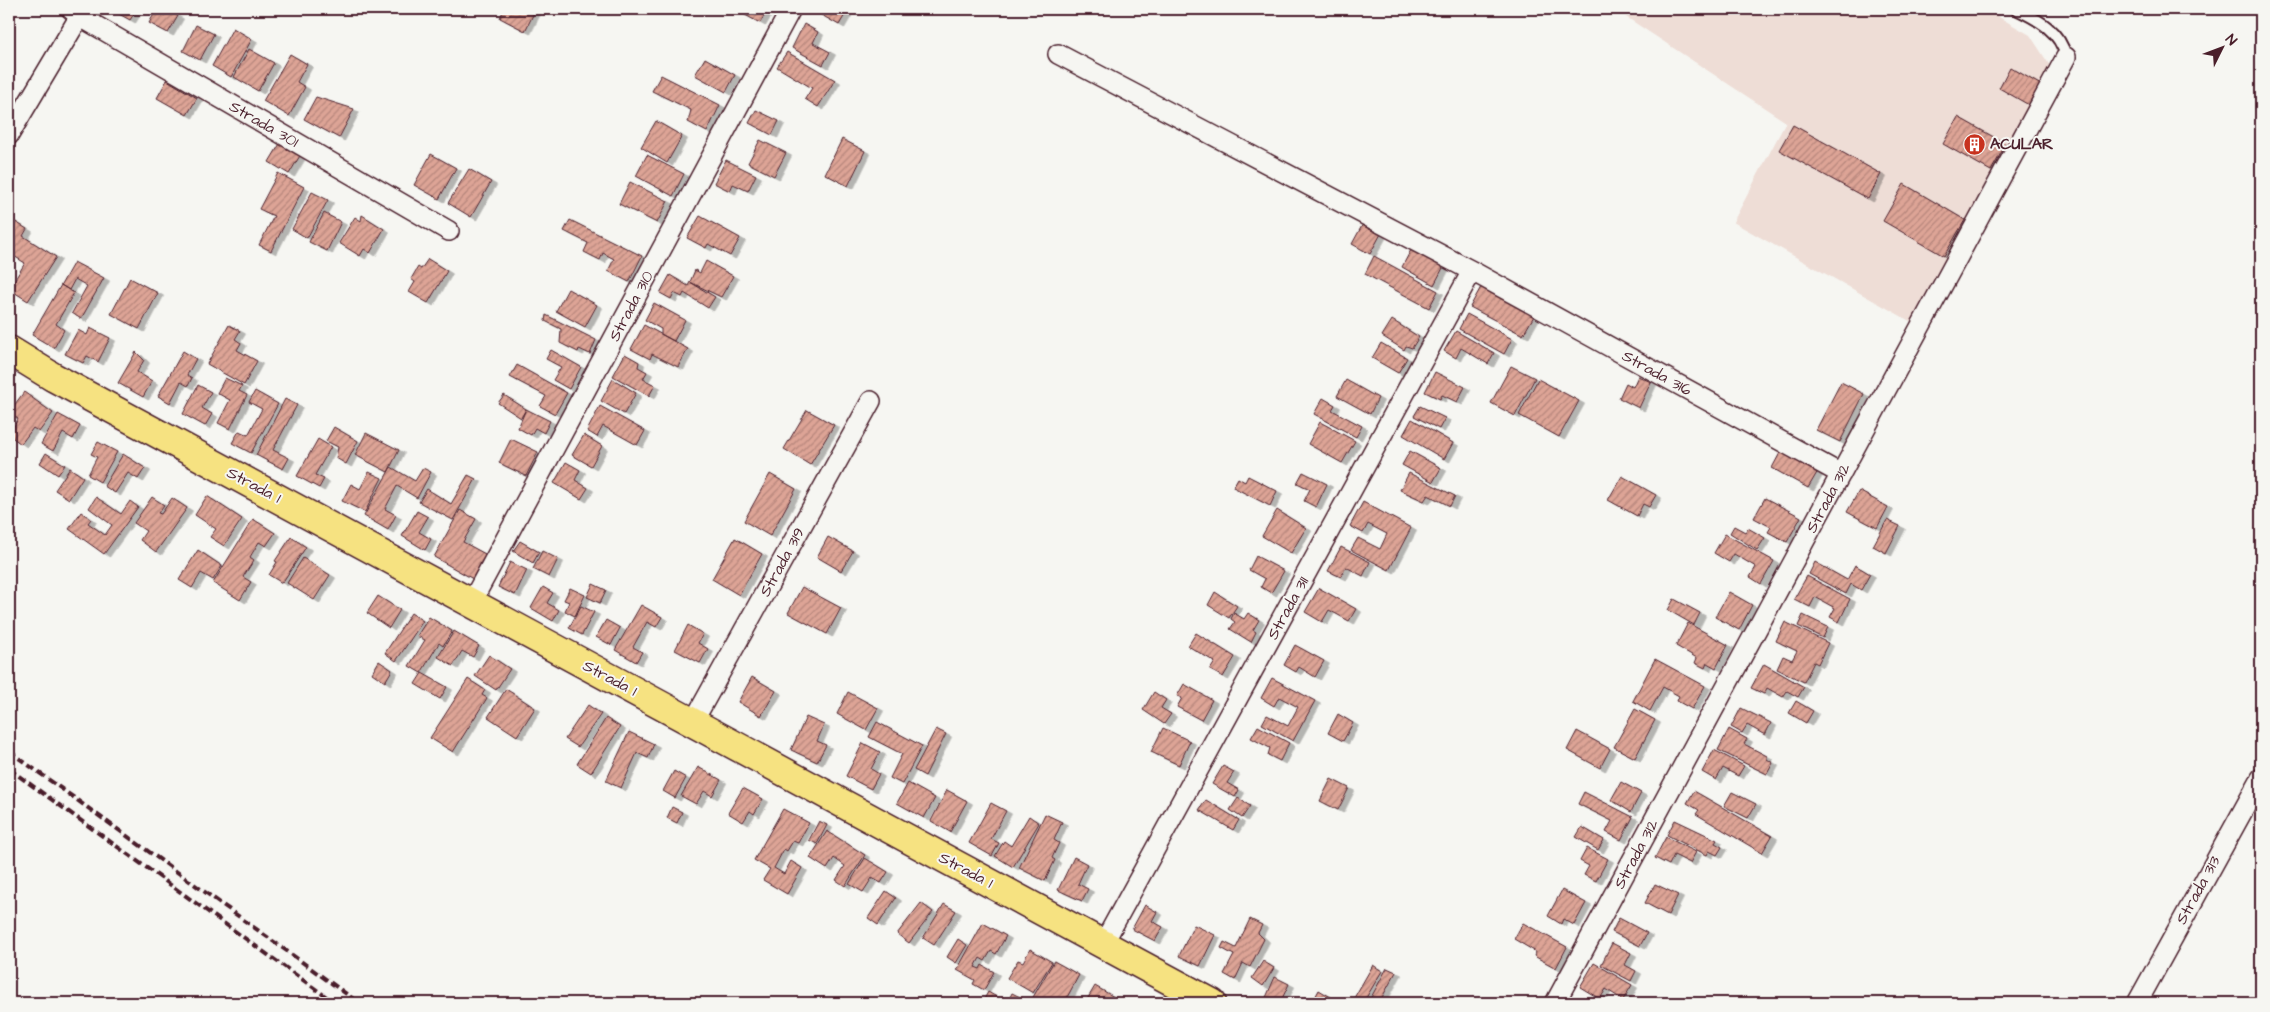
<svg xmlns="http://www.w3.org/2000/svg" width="2270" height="1012" font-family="'Architects Daughter',sans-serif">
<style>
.built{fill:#eeddd6}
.building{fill:url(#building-hatch);stroke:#4a1f2b;filter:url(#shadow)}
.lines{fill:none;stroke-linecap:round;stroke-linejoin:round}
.lane-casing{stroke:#4a1f2b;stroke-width:14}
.street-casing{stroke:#4a1f2b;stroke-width:22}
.primary-casing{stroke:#4a1f2b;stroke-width:31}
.lane{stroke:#f6f6f2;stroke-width:10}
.street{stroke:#f6f6f2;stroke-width:19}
.primary{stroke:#f6e281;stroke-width:28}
.rail{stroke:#4a1f2b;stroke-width:4;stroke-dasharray:8 4;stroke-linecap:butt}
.labels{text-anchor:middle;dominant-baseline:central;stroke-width:4;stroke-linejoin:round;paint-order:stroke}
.street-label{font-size:16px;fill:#4a1f2b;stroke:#f6f6f2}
.poi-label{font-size:16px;font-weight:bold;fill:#4a1f2b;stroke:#f6f6f2;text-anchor:start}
</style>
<defs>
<pattern id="building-hatch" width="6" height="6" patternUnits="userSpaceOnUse" patternTransform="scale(1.25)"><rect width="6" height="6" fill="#dda496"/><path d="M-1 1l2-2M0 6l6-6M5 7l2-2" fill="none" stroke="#b5857b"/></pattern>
<filter id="shadow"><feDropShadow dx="5.5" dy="3" stdDeviation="0" flood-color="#0004"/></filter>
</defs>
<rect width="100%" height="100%" fill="#f6f6f2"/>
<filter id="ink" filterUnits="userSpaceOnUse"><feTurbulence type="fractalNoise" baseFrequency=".02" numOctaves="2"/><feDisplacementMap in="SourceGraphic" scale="10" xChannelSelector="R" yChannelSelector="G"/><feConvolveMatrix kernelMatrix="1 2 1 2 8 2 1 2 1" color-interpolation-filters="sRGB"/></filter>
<g filter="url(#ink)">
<path class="built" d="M1614,9H1985L2030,35L2054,72L1917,325L1733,222L1786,122Z"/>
<path class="building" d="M110,9H137L130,20Z
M157,9H165L178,16L168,33L149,23Z
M504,9H536L525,31L500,18Z
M734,9H764L767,11L760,23Z
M811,9H839L846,13L839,25Z
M804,24L818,32L813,43L830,52L823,65L792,48Z
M196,25L214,34L200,60L183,51Z
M233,28L252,39L231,77L212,66Z
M249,49L274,63L258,91L234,77Z
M787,52L835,80L818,107L805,99L812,88L777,67Z
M290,54L307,64L297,82L305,87L289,116L263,101Z
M705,58L735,75L726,92L695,75Z
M2010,67L2041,85L2029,105L1999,88Z
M661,75L720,105L707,132L688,122L691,110L652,91Z
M167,80L197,98L187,115L157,98Z
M316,97L354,109L339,138L304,119Z
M756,110L779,121L772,135L749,123Z
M1958,117L2006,144L1991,171L1943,144Z
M656,121L682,136L667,163L641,147Z
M1793,125L1881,174L1868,199L1779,150Z
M842,139L865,151L848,186L825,174Z
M760,140L786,153L774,176L748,163Z
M281,142L301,154L289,174L269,162Z
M431,154L456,168L439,199L414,185Z
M647,155L684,174L673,196L636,176Z
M726,160L756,175L748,191L733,184L730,191L714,183Z
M469,169L491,182L471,217L448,203Z
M278,173L304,187L271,251L259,245L274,216L259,209Z
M630,182L668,201L657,223L619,204Z
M1904,184L1965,220L1944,256L1883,221Z
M312,192L328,200L307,238L292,229Z
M324,213L341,222L327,251L309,242Z
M362,215L384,229L370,253L364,249L360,256L339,243L355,217L361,221Z
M700,216L740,238L730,256L708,244L706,248L687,238Z
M9,218L27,229L23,236L56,257L28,301L9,289L25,263L9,253Z
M570,220L642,256L629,282L608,271L614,259L603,253L600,260L584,252L588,243L564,231Z
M1364,222L1382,232L1370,254L1352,244Z
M1412,248L1444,266L1434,285L1402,267Z
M1374,256L1438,291L1429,308L1365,274Z
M428,259L447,271L428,303L409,292L415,282L411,279L418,267L421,269Z
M706,261L733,276L721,297L690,282L695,270L700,273Z
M74,262L104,278L81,319L72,313L87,286L75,279L69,290L61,285Z
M670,275L688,286L690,282L715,297L708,308L684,293L682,297L674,293L671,299L660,293Z
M130,278L158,293L139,329L111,314Z
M61,285L74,293L56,324L64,330L54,348L32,335Z
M1481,287L1534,316L1523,335L1470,307Z
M568,289L597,305L585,327L556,311Z
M654,303L685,320L674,341L661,334V329L645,320Z
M1467,314L1512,339L1504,354L1459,329Z
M546,315L596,340L590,354L579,349L578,352L560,343L561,329L545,321Z
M1392,320L1419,337L1412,348L1406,346L1404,350L1382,336Z
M229,325L240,331L235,339L241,343L237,350L257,361L244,385L207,364Z
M644,325L688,349L678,367L652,354L650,359L631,349Z
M90,328L110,338L98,362L87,356L83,363L65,354L78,330L87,335Z
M1456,331L1494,353L1488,364L1461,348L1456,358L1444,351Z
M1381,343L1407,358L1398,373L1372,358Z
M551,350L581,367L569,389L553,380L561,367L546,359Z
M183,351L196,359L187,375L192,378L188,386L181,382L170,403L158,396Z
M136,352L144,360L137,372L152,381L143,397L118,383Z
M625,354L639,362L638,367L647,372L643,379L655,385L649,396L613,376Z
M517,365L567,393L555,414L540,406L546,396L510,377Z
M1511,366L1535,378L1515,416L1491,403Z
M1435,372L1465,387L1457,402L1442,395L1440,399L1425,392Z
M1638,376L1651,382L1639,408L1619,398L1626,383L1633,387Z
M225,378L242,386L239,391L247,395L230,429L218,423L230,400L217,393Z
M613,379L636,393L624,414L601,401Z
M1538,379L1579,401L1559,437L1519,415Z
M1346,380L1378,398L1370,414L1337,396Z
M1841,382L1864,394L1840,442L1816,430Z
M198,385L211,392L202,408L212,414L205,426L183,414Z
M255,391L278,404L251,453L232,443L239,431L248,435L262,409L249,402Z
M24,392L53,413L39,432L33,428L21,444L9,435L18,419L9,412Z
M504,395L526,409L521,418L498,403Z
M1323,398L1335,405L1332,410L1362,426L1356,437L1314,414Z
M285,399L297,405L273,450L289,458L283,469L256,455Z
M600,406L645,431L637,445L603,426L597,437L587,431Z
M1420,406L1445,418L1439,429L1414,416Z
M526,409L550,421L544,433L535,428L531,435L518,428Z
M807,410L834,425L810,465L784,449Z
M58,414L80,426L73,439L63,433L53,451L41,444Z
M1412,419L1453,443L1444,459L1403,435Z
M1320,422L1355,441L1342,463L1308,444Z
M334,427L358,441L346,464L336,458L338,447L326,441Z
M366,433L399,450L388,472L355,455Z
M584,435L602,446L591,466L572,455Z
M318,439L331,447L315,475L324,479L319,488L297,476Z
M511,439L538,452L526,476L499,463Z
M98,442L117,452L100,482L88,475L97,457L91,454Z
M1410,451L1441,468L1433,482L1402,465Z
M1781,451L1818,471L1808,488L1772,468Z
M46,453L65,465L58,475L40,463Z
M123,454L145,468L138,479L128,473L115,493L104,486Z
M566,462L580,470L575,480L588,488L581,499L554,483Z
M391,467L415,481L423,468L431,472L417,498L397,486L385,509L396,515L388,530L364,516Z
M70,468L83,477L69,499L55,490Z
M369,472L382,478L365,512L342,501L351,484L360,489Z
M1303,472L1327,484L1316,507L1304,501L1310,489L1297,483Z
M1409,473L1455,496L1450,506L1428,495L1424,501L1400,490Z
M770,474L796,489L770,536L744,521Z
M468,475L476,479L453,520L419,502L427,489L451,504Z
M1248,476L1277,491L1270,506L1233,487L1238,478L1245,482Z
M1622,476L1656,495L1649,507L1643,504L1637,516L1608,500Z
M1859,491L1888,507L1877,528L1847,512Z
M207,496L242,519L224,546L210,537L216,529L195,515Z
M96,497L121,514L130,501L138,507L104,554L69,529L81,512L91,519L88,523L105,535L112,525L89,508Z
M152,497L164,505L158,513L161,514L172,498L187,508L156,552L140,540L146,531L134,523Z
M1765,498L1801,517L1787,542L1768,532L1771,527L1754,518Z
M1363,502L1411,528L1389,570L1351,550L1358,538L1380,549L1387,534L1368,524L1363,533L1350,526Z
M460,510L476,519L463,542L487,555L473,579L434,557Z
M1277,510L1306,528L1291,553L1262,536Z
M417,511L428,517L419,532L431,539L425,550L402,536Z
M253,519L275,533L266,546L259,542L250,557L254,560L243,577L251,582L240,600L213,583Z
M1887,520L1900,526L1886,553L1873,546Z
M1734,526L1745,532L1748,528L1765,538L1757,550L1730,533Z
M1725,534L1774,561L1761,584L1750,577L1756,567L1734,554L1729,562L1714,553Z
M291,537L306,547L282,583L269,575L277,562L275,561Z
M828,537L853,551L841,571L817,557Z
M735,538L762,554L739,595L712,579Z
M520,541L539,552L533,563L513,551Z
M1341,547L1370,562L1363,576L1346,567L1341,577L1328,571Z
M198,550L222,566L213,580L201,573L192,588L179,580Z
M542,551L558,559L549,577L533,569Z
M1256,556L1284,571L1271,593L1261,587L1265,579L1249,570Z
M303,558L330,575L314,600L287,583Z
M510,562L527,570L515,595L498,587Z
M1815,562L1847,580L1855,565L1870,574L1861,590L1851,584L1846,594L1809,574Z
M1807,576L1850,599L1839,622L1830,617L1835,608L1815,597L1810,607L1794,599Z
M593,584L606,590L600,603L587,597Z
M543,587L553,593L547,603L559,610L553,621L531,608Z
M802,587L841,608L827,634L788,613Z
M570,588L585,595L575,616L565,611L569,602L564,600Z
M1319,588L1356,609L1349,621L1329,610L1322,622L1305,612Z
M1215,592L1237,606L1229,618L1208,605Z
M1729,592L1752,605L1739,630L1715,617Z
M378,596L400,610L389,628L367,613Z
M1674,599L1700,613L1694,625L1668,610Z
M641,605L662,617L656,627L647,622L633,647L642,652L636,662L615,650Z
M581,606L594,612L582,635L569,628Z
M411,613L423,621L396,661L385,653Z
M1234,613L1244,619L1248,613L1259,620L1253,630L1256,632L1251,642L1230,629L1235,622L1231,619Z
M1803,615L1828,627L1823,638L1798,626Z
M429,617L452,631L443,646L439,643L421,673L409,666L425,640L417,636Z
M606,620L620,628L611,645L596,637Z
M1785,622L1828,643L1818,664L1814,662L1804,682L1777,669L1783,656L1792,660L1797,651L1776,641Z
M1688,623L1728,645L1716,668L1707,663L1705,668L1695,663L1697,658L1676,646Z
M688,625L703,634L698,643L708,649L700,663L675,650Z
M454,631L479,646L473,657L462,651L453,666L438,657Z
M1196,633L1235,657L1223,677L1210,670L1215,662L1188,646Z
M1295,645L1324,661L1315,677L1299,667L1296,672L1284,665Z
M489,655L510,669L496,690L475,676Z
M1655,659L1705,686L1692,709L1677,701L1679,696L1663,687L1650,711L1633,701Z
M379,661L392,670L385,682L372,673Z
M1764,664L1804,687L1798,697L1787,691L1783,697L1767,688L1764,694L1751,688Z
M422,673L447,687L440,699L415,684Z
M752,677L776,691L761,716L738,702Z
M1272,678L1315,701L1293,741L1262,724L1267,715L1288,726L1298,707L1279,697L1274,706L1261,698Z
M468,679L485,690L482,695L487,698L453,752L430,738Z
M1184,684L1212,700L1201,720L1177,707L1182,698L1177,696Z
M506,689L535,708L517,736L488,717Z
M848,692L878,708L866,730L837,714Z
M1154,692L1166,700L1161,708L1171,714L1164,724L1143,710Z
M1796,701L1813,711L1806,723L1789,713Z
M588,705L601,714L578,747L565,739Z
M1741,708L1771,723L1765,735L1747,725L1742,733L1731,727Z
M1635,709L1655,720L1635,758L1614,747Z
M1338,714L1353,723L1343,741L1328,733Z
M806,717L824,725L817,741L826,745L817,762L791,750Z
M606,718L620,727L591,773L577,764Z
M877,722L922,746L902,784L890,778L902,754L869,737Z
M1258,726L1289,743L1280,761L1268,755L1270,748L1251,738Z
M1163,728L1190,741L1179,765L1151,752Z
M936,729L946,734L925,776L914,770Z
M1729,729L1747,739L1744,744L1767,756V759L1773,763L1767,774L1718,750Z
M1577,731L1610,749L1600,768L1567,750Z
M629,732L654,744L648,758L637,753L621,788L606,781Z
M863,743L880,752L871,769L879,774L871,789L846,776Z
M1714,750L1744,766L1738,776L1723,768L1716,780L1702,772Z
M1223,766L1234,772L1227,783L1239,790L1235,797L1212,784Z
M698,767L721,780L712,796L704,791L696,804L681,796Z
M674,771L686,778L675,798L663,791Z
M1331,779L1349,788L1338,810L1320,801Z
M1621,782L1641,793L1631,812L1611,800Z
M908,783L935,798L924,818L897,803Z
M743,788L763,799L754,814L750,811L743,822L728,813Z
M947,790L967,801L950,832L931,821Z
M1694,791L1772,836L1762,853L1696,814L1699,810L1687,803Z
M1584,792L1633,817L1621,840L1606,832L1612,821L1578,804Z
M1732,792L1756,804L1748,818L1724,806Z
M1238,798L1250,806L1242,818L1230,810Z
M1206,800L1239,820L1233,830L1199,810Z
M991,803L1006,811L991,839L999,843L992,856L969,843Z
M672,807L682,812L677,823L667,818Z
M783,809L809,823L798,843L793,841L787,851L784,849L774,868L784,874L791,861L802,868L787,894L763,880L770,869L754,860Z
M1045,814L1062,822L1054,840L1059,843L1052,858L1055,860L1045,881L1019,868Z
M1029,816L1039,823L1013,867L995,856L1004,841L1011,846Z
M1675,820L1717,840L1715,843L1722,847L1717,855L1709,851L1707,855L1667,835Z
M819,821L827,825L817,844L809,840Z
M1582,827L1604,840L1598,850L1576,837Z
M827,831L865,855L845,886L836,880L845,866L834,858L827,869L810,858Z
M1666,837L1696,852L1690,863L1674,855L1669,865L1655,858Z
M1587,848L1608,859L1596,881L1584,875L1589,866L1580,861Z
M1074,857L1087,864L1078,884L1088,889L1082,901L1058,890Z
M865,858L888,872L881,883L872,878L863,892L849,884Z
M1655,884L1678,895L1668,915L1645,903Z
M1562,890L1586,903L1574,925L1563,919L1561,924L1548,916Z
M886,891L896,898L878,925L868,918Z
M921,903L933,912L909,943L897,934Z
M944,904L956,911L934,945L923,938Z
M1145,905L1157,912L1152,921L1163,927L1155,941L1132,929Z
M1619,918L1647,933L1640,946L1612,932Z
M1250,919L1262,925L1258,933L1264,939L1250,967L1243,963L1235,980L1224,974L1234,955L1221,948L1224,942L1236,948Z
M983,923L1006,936L996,954L991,951L985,961L980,958L975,967L980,969L982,965L994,972L984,990L973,984L975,980L957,970Z
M1523,923L1567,947L1556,968L1534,956L1536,952L1514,939Z
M1194,925L1215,935L1200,966L1179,956Z
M958,939L967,945L956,963L947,957Z
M1612,943L1631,953L1625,965L1636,971L1631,981L1601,965Z
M1030,949L1052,962L1033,993L1007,978L1018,960L1023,962Z
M1054,961L1079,975L1064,1003H1040L1032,999Z
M1263,961L1274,968L1263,986L1252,978Z
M1594,963L1632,985L1623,1000L1606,989L1600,999L1580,987Z
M1373,965L1382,971L1363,1003L1354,998Z
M1387,968L1396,972L1379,1003H1368Z
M1275,977L1289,984L1280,1003H1266L1264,1002Z
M1095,986L1121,1001L1120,1003H1085Z
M1319,990L1334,999L1332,1003H1312Z
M988,992L1007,1003L1012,993L1024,999L1022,1003H982Z"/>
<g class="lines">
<defs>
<path id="lane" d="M2016,9C2039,20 2060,31 2066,57"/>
<path id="street" d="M71,9L79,16L449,231
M1058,54L1472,271L1841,474
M9,135L84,9
M471,603L791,9
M693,722L871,401
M1103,944L1472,271
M1555,1003L2066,57
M2137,1003L2261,778"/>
<path id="primary" d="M9,350L53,377L1212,1003"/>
</defs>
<use href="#lane" class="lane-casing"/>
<use href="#street" class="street-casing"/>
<use href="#primary" class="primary-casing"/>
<use href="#lane" class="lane"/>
<use href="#street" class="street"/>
<use href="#primary" class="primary"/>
<path class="rail" d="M9,751L359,1003
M9,769L335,1003"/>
</g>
</g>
<defs>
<symbol id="building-disc" viewBox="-11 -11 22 22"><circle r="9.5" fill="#c8321e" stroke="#f6f6f2"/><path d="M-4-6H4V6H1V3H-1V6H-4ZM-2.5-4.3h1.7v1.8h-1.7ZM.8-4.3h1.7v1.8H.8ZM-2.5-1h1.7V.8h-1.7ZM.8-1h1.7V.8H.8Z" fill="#fff"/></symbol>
</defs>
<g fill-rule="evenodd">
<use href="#building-disc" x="1962" y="132" width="25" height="25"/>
</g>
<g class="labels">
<g class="street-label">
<text transform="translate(264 124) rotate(30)">Strada 301</text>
<text transform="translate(631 306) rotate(-62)">Strada 310</text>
<text transform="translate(1657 373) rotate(29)">Strada 316</text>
<text transform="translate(254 485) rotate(28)">Strada 1</text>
<text transform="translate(1828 498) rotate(-62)">Strada 312</text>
<text transform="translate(782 562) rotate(-61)">Strada 319</text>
<text transform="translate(1288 608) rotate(-61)">Strada 311</text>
<text transform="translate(610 678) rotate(28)">Strada 1</text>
<text transform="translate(1636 854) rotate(-62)">Strada 312</text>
<text transform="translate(966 870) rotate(28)">Strada 1</text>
<text transform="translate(2198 890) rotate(-61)">Strada 313</text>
</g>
<g class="poi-label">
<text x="1990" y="144">ACULAR</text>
</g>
</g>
<rect width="2270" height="1012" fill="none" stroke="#f6f6f2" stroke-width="30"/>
<rect x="15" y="15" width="2240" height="982" fill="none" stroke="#4a1f2b" stroke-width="2" filter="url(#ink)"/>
<g transform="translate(2222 48) rotate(48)" stroke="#f6f6f2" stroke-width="4" paint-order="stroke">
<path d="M0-4L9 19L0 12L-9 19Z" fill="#4a1f2b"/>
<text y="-8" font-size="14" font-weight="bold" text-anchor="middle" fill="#4a1f2b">N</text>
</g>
</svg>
